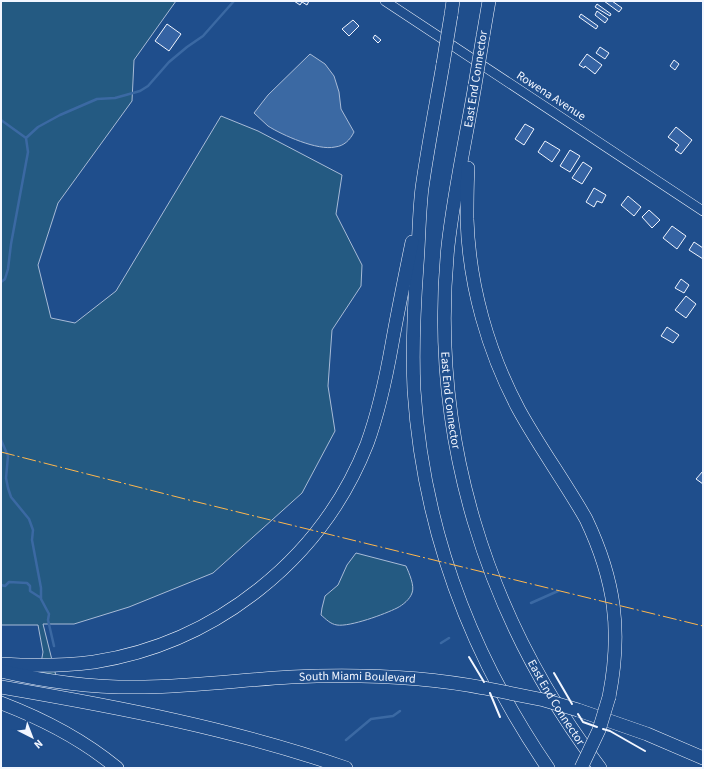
<svg xmlns="http://www.w3.org/2000/svg" width="704" height="769" font-family="'Source Sans 3',sans-serif">
<style>
.green{fill:#245a82;stroke:#a8bbd7}
.water{fill:#3b69a3;stroke:#a8bbd7}
.lines{fill:none;stroke-linecap:round;stroke-linejoin:round}
.stream{stroke:#3b69a3;stroke-width:2.5}
.building{fill:#3563a3;stroke:#f2f6ff}
.minor-casing{stroke:#f2f6ff;stroke-width:10}
.highway-casing{stroke:#f2f6ff;stroke-width:14}
.minor{stroke:#1f4e8c;stroke-width:9}
.highway{stroke:#1f4e8c;stroke-width:13}
.highway-bridge-casing{stroke:#f2f6ff;stroke-width:14;stroke-linecap:butt}
.highway-bridge{stroke:#1f4e8c;stroke-width:13}
.wall{stroke:#f2f6ff;stroke-width:2}
.power{stroke:#ffb74d;stroke-width:1;stroke-dasharray:14 3 2 3;stroke-linecap:butt}
.labels{text-anchor:middle;dominant-baseline:central;stroke-width:3;stroke-linejoin:round;paint-order:stroke}
.street-label{font-size:12px;fill:#f2f6ff;stroke:#1f4e8c}
</style>
<rect width="100%" height="100%" fill="#1f4e8c"/>
<path class="green" d="M1,1H176L134,60L132,101L58,203L38,265L51,318L75,323L116,291L221,116L258,131L342,175L336,214L362,265L361,286L332,330L328,386L335,431L302,493L213,573L129,607L74,624H43L56,676L39,674L43,652L38,625H1Z
M356,553L406,566C409,573 415,586 412,593C410,599 403,605 397,608C385,614 350,627 337,625C330,624 326,619 321,615L322,608L325,596L338,585L347,565Z"/>
<path class="water" d="M310,54L325,64L334,76L339,92L341,109L354,132C350,140 344,146 335,147C318,151 282,135 268,126C263,122 259,117 254,113L268,95Z"/>
<g class="lines">
<path class="stream" d="M1,120L26,138L28,152L11,244L8,269L5,279L1,282
M26,138L38,127L60,115L97,99L115,98L140,91L148,86L169,62L187,47L203,36L234,1
M1,440L8,456L6,478L8,488L11,497L29,519L33,530L32,540L41,588V599L49,614L48,620L54,646
M1,585L5,586L9,582L27,583L30,586V591L41,598
M531,603L558,591
M441,643L449,638
M346,740L371,719L393,716L400,711"/>
</g>
<path class="building" d="M294,1H309L307,5L302,2L300,5Z
M604,1H612L622,8L619,12Z
M597,4L611,14L610,16L595,7Z
M597,11L608,19L605,23L595,15Z
M581,14L598,26L596,29L579,17Z
M353,20L359,26L349,36L342,29Z
M167,24L181,34L169,51L155,41Z
M375,35L381,40L378,43L373,38Z
M600,47L609,53L605,59L596,53Z
M587,54L602,65L595,74L585,66L584,68L579,65Z
M674,60L679,64L675,70L670,66Z
M525,124L534,129L524,145L515,139Z
M676,127L692,140L681,154L675,150L679,145L668,137Z
M545,141L560,150L552,162L538,152Z
M570,150L580,156L570,172L560,166Z
M583,162L592,168L582,184L572,178Z
M594,188L606,195L602,203L597,201L594,207L586,202Z
M628,196L641,207L634,216L621,205Z
M649,210L660,220L652,228L642,217Z
M672,226L686,236L677,249L663,238Z
M694,242L703,248V259L689,250Z
M681,279L689,285L684,293L675,288Z
M686,296L696,304L686,318L675,310Z
M667,327L679,335L673,343L661,336Z
M703,471V484L696,479Z"/>
<g class="lines">
<defs>
<path id="minor" d="M385,1L703,211"/>
<g id="highway">
<path d="M451,15L453,1"/>
<path d="M483,36L489,1"/>
<path d="M443,64C436,105 428,146 422,188C419,213 419,239 417,265C414,307 412,349 414,390C423,529 470,654 548,768"/>
<path id="s1" d="M475,85C466,138 454,192 448,246C429,435 486,618 600,768"/>
<path d="M468,168C467,185 467,202 467,219C469,285 488,352 519,410C540,448 565,482 586,519C615,580 622,631 609,697"/>
<path d="M1,664C32,666 63,666 94,662C216,643 322,559 367,444C379,411 386,378 392,344C398,310 405,276 412,242"/>
<path id="s2" d="M1,671C48,682 97,688 145,687C194,686 242,680 291,677C355,674 421,676 484,688"/>
<path d="M1,687C118,707 234,729 346,768"/>
<path d="M1,703C43,719 82,739 117,768"/>
<path d="M578,710L647,734L703,758"/>
</g>
</defs>
<use href="#minor" class="minor-casing"/>
<use href="#highway" class="highway-casing"/>
<use href="#minor" class="minor"/>
<use href="#highway" class="highway"/>
<defs>
<path id="highway-bridge" d="M443,64L451,15
M475,85L483,36
M484,688L544,700L578,710
M581,768L599,730L609,697"/>
</defs>
<use href="#highway-bridge" class="highway-bridge-casing"/>
<use href="#highway-bridge" class="highway-bridge"/>
<path class="wall" d="M469,657L484,682
M554,673L572,704
M490,693L500,717
M578,714L583,722L597,727
M603,729L610,731L645,751"/>
<path class="power" d="M1,452L189,500L703,626"/>
</g>
<g class="labels">
<g class="street-label">
<text transform="translate(476 79) rotate(-81)">East End Connector</text>
<text transform="translate(551 96) rotate(33)">Rowena Avenue</text>
<text stroke="none"><textPath href="#s1" startOffset="318">East End Connector</textPath></text>
<text stroke="none"><textPath href="#s2" startOffset="358">South Miami Boulevard</textPath></text>
<text stroke="none"><textPath href="#s1" startOffset="641">East End Connector</textPath></text>
</g>
</g>
<rect width="704" height="769" fill="none" stroke="#f2f6ff" stroke-width="4"/>
<g transform="translate(32 737) rotate(138)" stroke="#1f4e8c" stroke-width="3" paint-order="stroke">
<path d="M0-3L7 15L0 10L-7 15Z" fill="#f2f6ff"/>
<text y="-6" font-size="11" font-weight="bold" text-anchor="middle" fill="#f2f6ff">N</text>
</g>
</svg>
